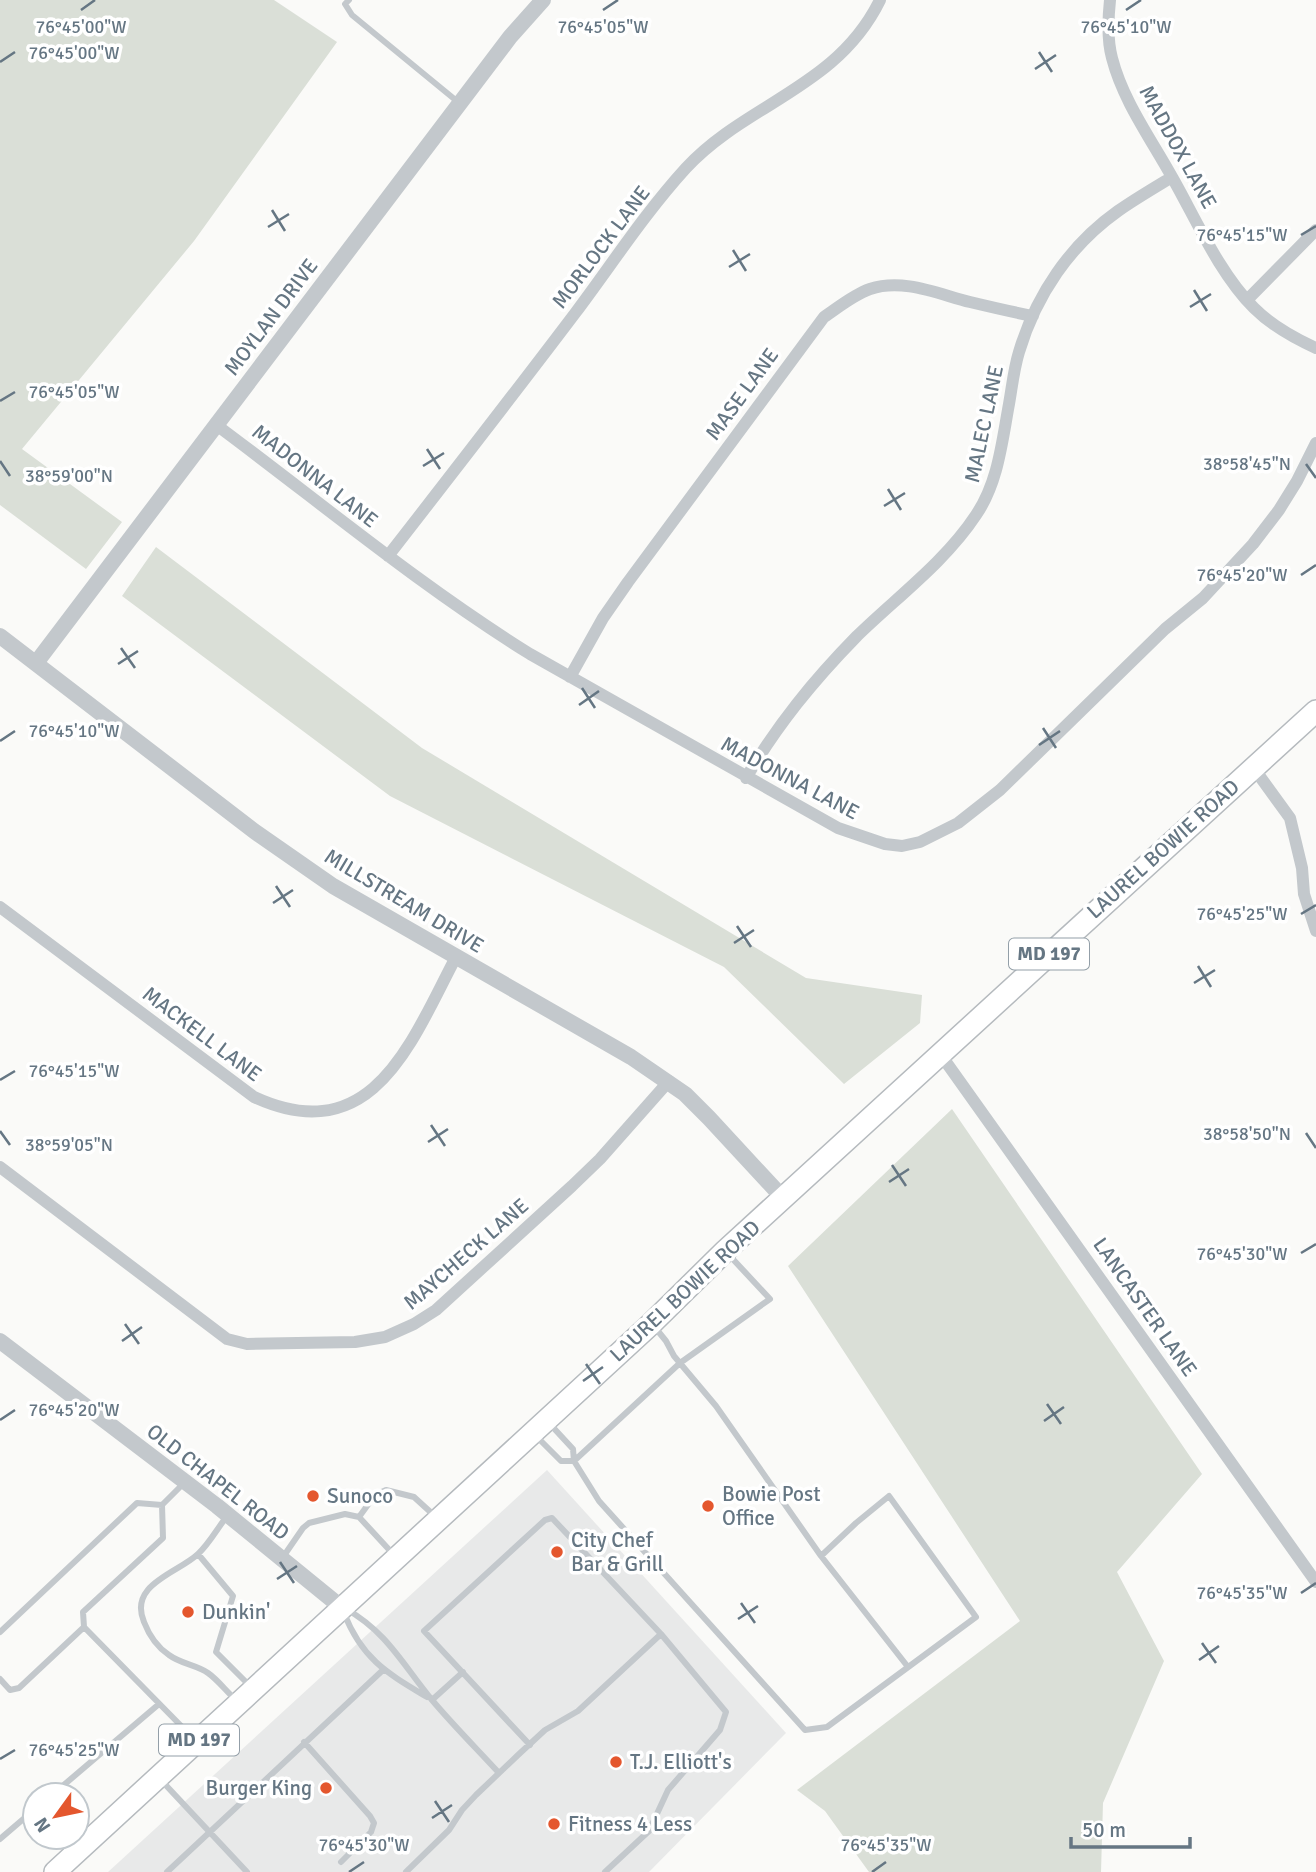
<svg xmlns="http://www.w3.org/2000/svg" width="1316" height="1872" font-family="Signika,sans-serif">
<style>
.built{fill:#e8e9e9}
.green{fill:#dadfd7}
.lines{fill:none;stroke-linecap:round;stroke-linejoin:round}
.primary-casing{stroke:#b5babe;stroke-width:24}
.service{stroke:#c3c8cc;stroke-width:6}
.minor{stroke:#c3c8cc;stroke-width:12}
.tertiary{stroke:#c3c8cc;stroke-width:16}
.primary{stroke:#fff;stroke-width:21}
.ticks{fill:none;stroke:#657683;stroke-width:2.5}
.poi-dot{fill:#e4572e;stroke:#fff;stroke-width:2.5}
.labels{text-anchor:middle;dominant-baseline:central;stroke-width:7;stroke-linejoin:round;paint-order:stroke}
.shield{fill:#fff;stroke:#939fa8;stroke-width:2}
.shield-label{font-size:19px;font-weight:bold;fill:#657683}
.street-label{font-size:21px;fill:#657683;stroke:#fff}
.poi-label{font-size:21px;fill:#657683;stroke:#fff;text-anchor:start}
.ticks-label{font-size:18px;text-anchor:middle;fill:#657683;stroke:#fff;stroke-width:7;stroke-linejoin:round;paint-order:stroke}
</style>
<rect width="100%" height="100%" fill="#fafaf8"/>
<path class="built" d="M547,1470L786,1733L649,1872H108Z"/>
<path class="green" d="M0,0H274L337,42L194,241L22,449L122,522L86,569L0,505Z
M156,547L422,748L806,978L922,995L920,1023L844,1084L724,967L390,796L122,596Z
M952,1109L1202,1474L1117,1572L1164,1661L1103,1803L1101,1872H869L825,1811L797,1790L1020,1621L788,1266Z"/>
<g class="lines">
<defs>
<path id="primary" d="M55,1872L651,1324L725,1251L1316,711"/>
</defs>
<use href="#primary" class="primary-casing"/>
<path class="service" d="M349,0L345,4L352,15L458,102
M653,1325L666,1341L674,1356L716,1406L821,1556L908,1667
M549,1423L573,1449L574,1461L599,1501L805,1730L827,1727L976,1617L889,1496L856,1523L821,1556
M536,1436L561,1461H574L680,1363L770,1299L729,1255
M184,1483L162,1505L163,1538L83,1612L84,1627L193,1738
M228,1515C218,1527 210,1543 198,1554C178,1573 128,1584 144,1622C149,1635 157,1647 169,1655C181,1664 197,1665 208,1673C218,1680 226,1691 235,1699
M359,1517L375,1495L386,1490L414,1497L437,1518
M198,1554L233,1596L216,1652L251,1687
M283,1557L303,1528L309,1523L345,1514L359,1517L394,1555
M346,1609C387,1632 403,1665 432,1700C453,1725 477,1749 499,1773
M344,1613C362,1659 387,1673 427,1697
M0,1632L137,1503L162,1505
M0,1679L10,1690L19,1688L84,1627
M432,1700L463,1672
M304,1742L370,1816L374,1823L371,1832L341,1862
M530,1745L424,1631L545,1520L552,1518L661,1634L726,1712L720,1730L668,1790L649,1831L605,1872
M160,1779L247,1872
M52,1795L159,1704
M0,1839L35,1809
M167,1872L383,1670
M406,1872L449,1830L462,1810L476,1795L518,1755L545,1730L578,1711L661,1634"/>
<path class="minor" d="M1110,0C1108,19 1107,40 1112,58C1123,101 1151,139 1172,177C1196,219 1219,273 1254,308C1271,325 1294,338 1316,348
M1247,300L1316,230
M215,424C320,502 419,585 530,654L838,828L885,844L902,846L920,842L958,823L1000,790L1165,629L1203,598L1253,544L1279,510L1297,481L1316,443
M388,556C451,475 514,394 576,312C612,264 645,213 686,168C746,103 837,88 880,0
M570,677L603,618L628,582L824,317C839,307 853,295 870,289C903,278 938,294 970,302C991,307 1012,312 1033,316
M1253,767L1290,818L1302,868L1304,894L1316,931
M746,778C778,724 813,681 857,636C897,597 945,562 976,515C998,483 1002,442 1009,404C1012,387 1014,368 1019,352C1036,295 1070,245 1118,211C1135,199 1154,188 1172,177
M0,907L254,1097C373,1152 412,1040 456,957
M941,1055L1316,1582
M0,1167L227,1339L247,1344L355,1342L385,1337L414,1324L436,1310L572,1186L600,1159L669,1081"/>
<path class="tertiary" d="M0,636L254,831L333,886L631,1057L685,1094L709,1118L784,1199
M36,663L510,37L543,0
M0,1341L217,1506L341,1607"/>
<use href="#primary" class="primary"/>
</g>
<path class="ticks" d="M81,10L95,0M603,10L618,0M1126,10L1141,0M1039,52L1052,72M0,62L15,52M1035,69L1056,55M272,210L285,231M268,227L289,214M1301,235L1316,226M733,250L746,271M729,267L750,254M1194,290L1207,311M1190,307L1211,294M0,401L15,392M427,449L440,469M0,461L10,476M1306,464L1316,478M423,466L444,453M888,489L901,510M884,506L905,493M1301,575L1316,565M121,648L135,668M118,664L138,651M582,688L595,708M579,705L599,691M1043,728L1056,748M0,741L15,731M1039,745L1060,731M276,886L290,907M273,903L293,890M1301,914L1316,905M737,926L751,947M734,943L754,930M1198,966L1211,987M1194,983L1215,970M0,1080L15,1071M431,1125L445,1146M0,1131L10,1145M1306,1133L1316,1148M428,1142L448,1129M892,1165L906,1186M889,1182L909,1169M1301,1253L1316,1244M125,1324L139,1344M122,1341L142,1327M586,1364L600,1384M583,1381L603,1367M1047,1404L1061,1424M0,1420L15,1410M1044,1421L1064,1407M280,1562L294,1583M277,1579L297,1566M1301,1593L1316,1583M741,1603L755,1623M738,1619L758,1606M1202,1643L1216,1663M1199,1660L1219,1646M0,1759L15,1750M435,1801L449,1822M432,1818L452,1805M349,1872L364,1862M872,1872L886,1862"/>
<g class="poi-dot">
<circle cx="313" cy="1496" r="7"/>
<circle cx="708" cy="1506" r="7"/>
<circle cx="557" cy="1552" r="7"/>
<circle cx="188" cy="1612" r="7"/>
<circle cx="616" cy="1762" r="7"/>
<circle cx="326" cy="1788" r="7"/>
<circle cx="554" cy="1824" r="7"/>
</g>
<g class="labels">
<g class="shield">
<rect x="1009" y="938.5" width="80" height="31" rx="5"/>
<rect x="159" y="1724.5" width="80" height="31" rx="5"/>
</g>
<g class="shield-label">
<text x="1049" y="954">MD 197</text>
<text x="199" y="1740">MD 197</text>
</g>
<g class="street-label">
<text transform="translate(1178 147) rotate(61)">MADDOX LANE</text>
<text transform="translate(601 247) rotate(-53)">MORLOCK LANE</text>
<text transform="translate(271 317) rotate(-53)">MOYLAN DRIVE</text>
<text transform="translate(742 394) rotate(-54)">MASE LANE</text>
<text transform="translate(984 424) rotate(-78)">MALEC LANE</text>
<text transform="translate(315 476) rotate(38)">MADONNA LANE</text>
<text transform="translate(790 778) rotate(28)">MADONNA LANE</text>
<text transform="translate(1163 849) rotate(-42)">LAUREL BOWIE ROAD</text>
<text transform="translate(404 901) rotate(31)">MILLSTREAM DRIVE</text>
<text transform="translate(202 1034) rotate(37)">MACKELL LANE</text>
<text transform="translate(466 1254) rotate(-41)">MAYCHECK LANE</text>
<text transform="translate(685 1291) rotate(-43)">LAUREL BOWIE ROAD</text>
<text transform="translate(1145 1307) rotate(55)">LANCASTER LANE</text>
<text transform="translate(218 1482) rotate(38)">OLD CHAPEL ROAD</text>
</g>
<g class="poi-label">
<text x="722" y="1494">Bowie Post<tspan x="722" dy="24">Office</tspan></text>
<text x="327" y="1496">Sunoco</text>
<text x="571" y="1540">City Chef<tspan x="571" dy="24">Bar &amp; Grill</tspan></text>
<text x="202" y="1612">Dunkin'</text>
<text x="630" y="1762">T.J. Elliott's</text>
<text x="312" y="1788" text-anchor="end">Burger King</text>
<text x="568" y="1824">Fitness 4 Less</text>
</g>
</g>
<g class="ticks-label">
<text x="81" y="33">76°45'00"W</text>
<text x="603" y="33">76°45'05"W</text>
<text x="1126" y="33">76°45'10"W</text>
<text x="74" y="59">76°45'00"W</text>
<text x="1242" y="241">76°45'15"W</text>
<text x="74" y="398">76°45'05"W</text>
<text x="1247" y="470">38°58'45"N</text>
<text x="69" y="482">38°59'00"N</text>
<text x="1242" y="581">76°45'20"W</text>
<text x="74" y="737">76°45'10"W</text>
<text x="1242" y="920">76°45'25"W</text>
<text x="74" y="1077">76°45'15"W</text>
<text x="1247" y="1140">38°58'50"N</text>
<text x="69" y="1151">38°59'05"N</text>
<text x="1242" y="1260">76°45'30"W</text>
<text x="74" y="1416">76°45'20"W</text>
<text x="1242" y="1599">76°45'35"W</text>
<text x="74" y="1756">76°45'25"W</text>
<text x="364" y="1851">76°45'30"W</text>
<text x="886" y="1851">76°45'35"W</text>
</g>
<g transform="translate(56 1816) rotate(237)"><circle r="33" fill="#ffffff" stroke="#c1c8cd" stroke-width="2"/>
<path d="M0-5L12 26L0 18L-12 26Z" fill="#e4572e"/>
<text y="-10" font-size="19" font-weight="bold" text-anchor="middle" fill="#657683">N</text>
</g>
<path d="M1071 1837v10h119v-10" fill="none" stroke="#657683" stroke-width="3.5"/>
<text x="1082" y="1837" font-size="21" fill="#657683" stroke="#ffffff" stroke-width="5" paint-order="stroke">50 m</text>
</svg>
